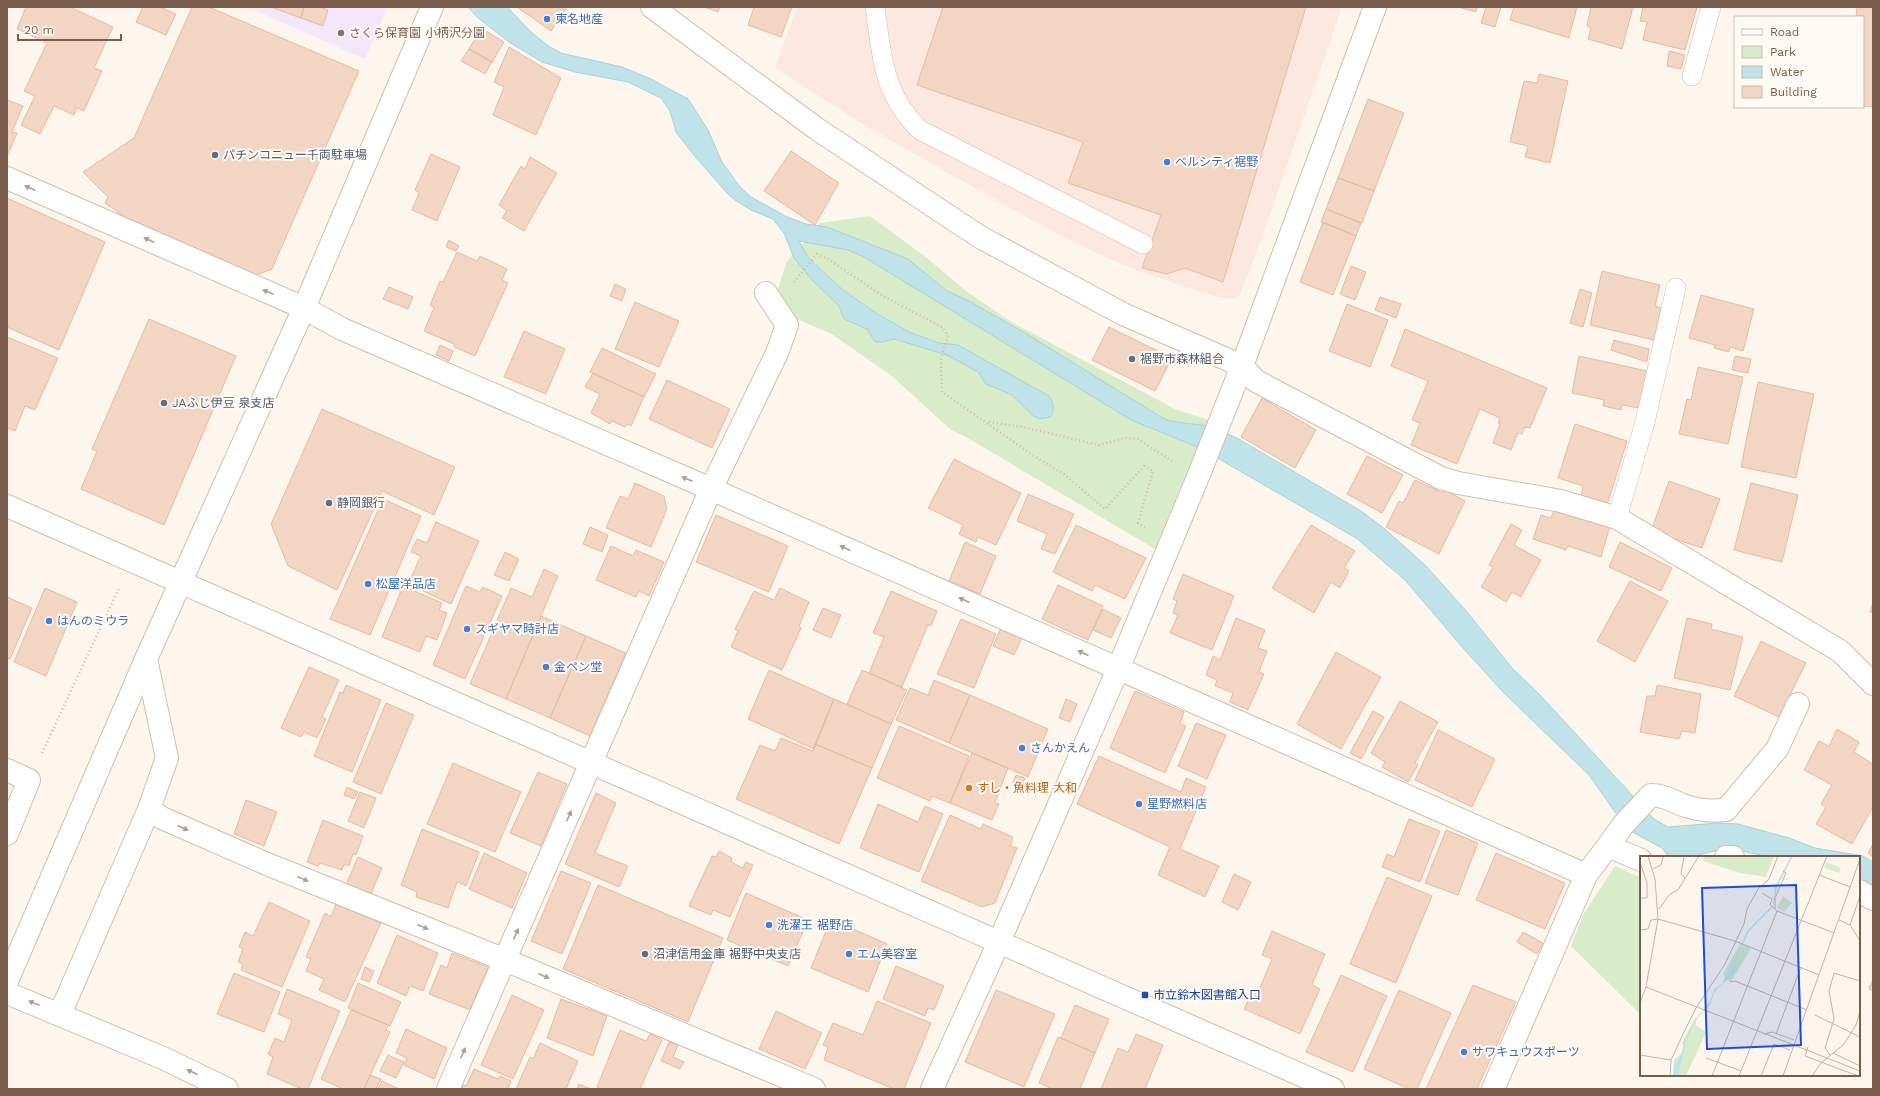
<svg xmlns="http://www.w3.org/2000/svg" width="1880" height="1096" font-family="'Work Sans','Noto Sans JP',sans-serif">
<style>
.commercial{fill:#fde8e0}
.education{fill:#f3e8fa}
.green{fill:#d8ecc9}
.water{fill:#bfe3e8;stroke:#a5d3da}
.building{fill:#f3d5c3;stroke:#e6bba3}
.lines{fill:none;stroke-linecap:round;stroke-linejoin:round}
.service-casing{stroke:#d1beb0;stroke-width:20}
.minor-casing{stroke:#d1beb0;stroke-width:24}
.tertiary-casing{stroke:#d1beb0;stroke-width:24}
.path{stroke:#d9b8a5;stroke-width:2.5;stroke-dasharray:1 3;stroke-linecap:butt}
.service{stroke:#fff;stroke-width:19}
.minor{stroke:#fff;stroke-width:22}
.tertiary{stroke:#fff;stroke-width:22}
.oneway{fill:#af9d94}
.shop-dot{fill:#3f7fe0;stroke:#fffaf3;stroke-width:1.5}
.education-dot{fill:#8d6e63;stroke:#fffaf3;stroke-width:1.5}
.service-dot{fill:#5c6f8a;stroke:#fffaf3;stroke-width:1.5}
.food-dot{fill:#e8710a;stroke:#fffaf3;stroke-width:1.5}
.transit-dot{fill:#1a4fb4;stroke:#fffaf3;stroke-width:1.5}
.labels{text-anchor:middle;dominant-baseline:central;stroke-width:4;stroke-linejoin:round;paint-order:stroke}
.shop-label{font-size:12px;fill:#366cbe;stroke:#fffaf3;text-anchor:start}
.education-label{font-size:12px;fill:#785e54;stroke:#fffaf3;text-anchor:start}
.service-label{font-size:12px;fill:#4e5e75;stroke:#fffaf3;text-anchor:start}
.food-label{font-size:12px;fill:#c56008;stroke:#fffaf3;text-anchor:start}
.transit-label{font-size:12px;fill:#164399;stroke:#fffaf3;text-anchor:start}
.inset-road{fill:none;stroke:#c5b3a7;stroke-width:1}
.view{fill:#1d4ed8;fill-opacity:0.15;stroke:#1d4ed8;stroke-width:2}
.inset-edge{fill:none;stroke:#7a5c4d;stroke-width:2}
</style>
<rect width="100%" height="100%" fill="#fdf6ec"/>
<path class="commercial" d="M797,7H1342L1260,243L1240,295L1232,299L1213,296L1141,272L1098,254L1049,230L869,128L775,68Z"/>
<path class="education" d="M247,7H388L365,59Z"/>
<path class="green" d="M870,216L927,258L966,291L1013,323L1175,409L1209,420L1155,549L966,437L951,430L893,377L832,334L778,311L773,306L786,263L820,223Z
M1615,866L1641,878V1015L1571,946L1583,915Z"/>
<path class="water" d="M468,7H507L532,33L550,47L561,53L622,67L651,79L688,99L708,130L722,162L740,187L751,197L787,217L806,224L827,227L908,259L947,291L967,300L1025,333L1161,417L1170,421L1208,426L1237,438L1361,511L1385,529L1427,567L1467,612L1512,668L1541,696L1654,819L1668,827L1718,823L1738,824L1789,838L1815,848L1863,856L1873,862V889L1859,880V857H1770L1727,848L1690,857H1669L1662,848L1627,829L1589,775L1504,693L1463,648L1405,580L1356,538L1200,448L1131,420L864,257L848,250L799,241L808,257L820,269L842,289L876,313L911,333L939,343L958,345L1049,396C1054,403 1055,411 1050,417L1040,419L1033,416L1012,395L986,384L978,372L947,355L894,339L883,342H875L867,329L844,319L839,306L812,280L794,258L784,233L773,219L751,210L735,200L727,193L693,154L676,132L670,111L661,98L628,82L575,72L542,62L509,42L477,17Z"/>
<path class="building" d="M26,7H70L113,27L94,68L102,71L84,111L77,108L74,115L54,106L40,134L21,125L35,96L24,91L47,43L17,29Z
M143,7H160L176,14L166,35L136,22Z
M192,7H209L359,71L272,269L256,275L123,216L105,203L108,197L83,172L134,138Z
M271,7H304L301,18Z
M304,7H320L328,10L323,26L301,18Z
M517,7H567L551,31Z
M704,7H720L718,12Z
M754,7H792L781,37L748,25Z
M943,7H1306L1223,282L1185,268L1167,274L1142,268L1161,215L1068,183L1083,142L917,85Z
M1458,7H1477L1476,12Z
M1486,7H1501L1495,27L1481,23Z
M1514,7H1577L1569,38L1510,20Z
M1591,7H1633L1622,49L1588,39L1591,28L1587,26Z
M1643,7H1697L1685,50L1643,40L1647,22L1640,21Z
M1857,7H1873V107L1863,106V17H1856Z
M481,28L504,42L492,62L469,49Z
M509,47L561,78L536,135L493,115L504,87L494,82Z
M469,49L492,62L485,74L461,61Z
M1669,51L1685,55L1681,69L1667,66Z
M1539,74L1568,81L1550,163L1525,157L1528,146L1510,142L1524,81L1537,83Z
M1368,99L1404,113L1374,191L1338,178Z
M7,100L23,106L12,132L17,133L7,157Z
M791,151L839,183L815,225L764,191Z
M431,154L460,167L437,221L412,210L419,193L415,190Z
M530,157L557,173L524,231L502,218L507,211L499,205L521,166L525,169Z
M1338,178L1374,191L1362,223L1326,209Z
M7,198L105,242L59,350L7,327Z
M1326,209L1361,223L1356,236L1321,222Z
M1323,222L1356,236L1333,295L1300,282Z
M449,240L459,246L456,251L446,247Z
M457,252L477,261L480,256L507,269L502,280L508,283L475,356L454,347V344L424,331L434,308L430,305L440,281L443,282Z
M1351,266L1366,272L1355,300L1340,294Z
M1602,271L1660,285L1655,306L1661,308L1654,340L1590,325Z
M615,284L626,289L622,301L610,296Z
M389,287L413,297L408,309L383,299Z
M1580,289L1592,293L1583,327L1570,323Z
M1701,295L1754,309L1743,351L1730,347L1729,352L1714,348L1715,345L1689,338Z
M1380,297L1401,304L1396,318L1375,310Z
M635,302L679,321L659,367L615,349Z
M1347,304L1388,320L1370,367L1329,351Z
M149,319L236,356L164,525L81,489L97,451L92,449Z
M1109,327L1172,358L1155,391L1092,360Z
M1405,329L1547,388L1530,428L1525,427L1522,434L1518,433L1511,450L1493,443L1500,424L1498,423L1500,418L1480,409L1457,464L1411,445L1420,423L1412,420L1428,381L1391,366Z
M524,331L565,349L546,394L504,377Z
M7,337L58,358L35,410L25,406L15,431L7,428Z
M1614,340L1649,349L1647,362L1611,350Z
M440,345L453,351L449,361L436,355Z
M602,348L656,374L644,397L590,372Z
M1579,356L1647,371L1639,408L1622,405L1621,410L1603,406L1604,400L1572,393Z
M1735,356L1751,359L1748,373L1732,370Z
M1698,367L1743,377L1728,444L1679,434L1687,399L1691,400Z
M593,373L644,397L631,426L627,424L625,427L612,421L610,424L591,413L600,394L585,387Z
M667,380L730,409L712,448L649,419Z
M1758,382L1814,394L1796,478L1741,467Z
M1262,398L1316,430L1295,468L1241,437Z
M322,409L455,467L434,515L382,491L337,590L288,566L271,524Z
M1575,424L1627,441L1607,505L1581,497L1583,486L1558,478Z
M1367,456L1403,475L1382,513L1347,494Z
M954,459L1021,493L996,545L978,537L976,542L959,534L963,525L928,508Z
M1415,480L1443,493L1445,490L1465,501L1439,554L1386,527L1399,501L1403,503Z
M1669,481L1720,499L1702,548L1651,531Z
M635,483L664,496L667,509L651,547L606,528L620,496L628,499Z
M1751,483L1798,495L1782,562L1734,550Z
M1028,494L1074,514L1055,554L1041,549L1047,534L1017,521Z
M383,499L421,516L370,635L330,619Z
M1555,508L1610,526L1601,557L1568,546L1566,550L1533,539L1541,515L1551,518Z
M716,515L788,546L769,592L696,562Z
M436,522L479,541L451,604L408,584L421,556L411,552L417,539L427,543Z
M1511,524L1522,530L1514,545L1541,560L1521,597L1512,592L1506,602L1481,587L1493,567L1489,565Z
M1076,525L1146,558L1125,599L1095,585L1092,591L1053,572Z
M1311,525L1355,551L1344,568L1349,571L1340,588L1331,582L1314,613L1272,588Z
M590,527L608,535L602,552L583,544Z
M965,542L996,556L980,594L949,581Z
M1620,542L1672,568L1661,591L1609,567Z
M611,546L633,556L636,550L664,562L649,596L639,591L636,597L596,580Z
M505,552L519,559L509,581L494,575Z
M544,569L558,576L506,699L470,684L511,588L532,597Z
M1183,574L1234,596L1212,650L1170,633L1178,615L1173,613L1177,601L1173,599Z
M1630,581L1668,601L1635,662L1597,641Z
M1058,585L1103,606L1088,640L1042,619Z
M403,586L442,603L439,610L447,613L437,640L426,636L420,652L382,637Z
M466,586L480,592L483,587L502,596L465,679L433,665Z
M45,588L77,602L46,676L14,662Z
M780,588L809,602L799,626L801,628L782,670L731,647L738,631L735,629L754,591L774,600Z
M891,591L937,611L931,626L928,625L902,687L869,673L884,637L873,633Z
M7,597L32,608L10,659L7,658Z
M1873,602V613L1870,612Z
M823,608L841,615L831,638L813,630Z
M1103,609L1121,618L1111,638L1093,630Z
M541,616L586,636L550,718L506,699Z
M1236,618L1265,630L1258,648L1267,651L1259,672L1264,674L1248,710L1230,702L1233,693L1215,686L1217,680L1206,675L1213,656L1220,660Z
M1687,618L1712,624L1711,629L1743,637L1730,690L1674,678Z
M961,619L996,634L974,688L937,674Z
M1001,628L1022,638L1014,655L993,646Z
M586,636L626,653L590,736L550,718Z
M1761,641L1806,663L1779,717L1734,696Z
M1336,652L1381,677L1341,749L1297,724Z
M309,667L339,680L322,717L326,719L317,738L304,732L301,737L281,728Z
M769,670L834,699L814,749L748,719Z
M862,670L907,690L891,724L847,704Z
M934,680L970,695L949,743L896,720L910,688L928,695Z
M346,685L381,700L352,772L314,756L340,692L343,693Z
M1657,685L1701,694L1695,733L1682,731L1679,739L1640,732L1647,696H1655Z
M1135,691L1184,712L1180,724L1186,726L1165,773L1110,748Z
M970,695L1048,729L1028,777L949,743Z
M834,699L891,724L872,768L815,744Z
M1066,699L1077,704L1070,722L1059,718Z
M1400,701L1438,722L1415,763L1418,765L1408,782L1382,767L1385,762L1371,753Z
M386,703L414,715L381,794L353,782Z
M1373,711L1384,717L1361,759L1350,753Z
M1196,723L1226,735L1207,779L1178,766Z
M899,726L969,756L950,803L932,796L930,801L877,778Z
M1837,729L1859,742L1854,752L1873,764V807L1852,844L1816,824L1826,807L1821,804L1832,785L1804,770L1819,741L1829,746Z
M1438,730L1495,759L1472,807L1415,780Z
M781,738L813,751L815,744L872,768L839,844L736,799L760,745L775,751Z
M972,753L1008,768L995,803L999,804L992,820L950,803Z
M1099,756L1181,792L1186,778L1206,787L1180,849L1219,866L1205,897L1158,875L1170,847L1077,804Z
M453,763L521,792L495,852L427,824Z
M538,772L567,784L541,846L510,833Z
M1016,775L1025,778L1022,786L1013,783Z
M347,787L358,792L354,799L344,795Z
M360,792L376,798L364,828L348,821Z
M596,793L616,803L595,853L628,866L619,887L565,864Z
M246,800L277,812L264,846L234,834Z
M878,804L918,822L925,806L943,814L919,872L860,848Z
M950,815L981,829L983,824L1013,837L1010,846L1017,848L995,903L982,907L921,881Z
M1409,819L1440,831L1420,882L1382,867L1387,854L1394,857Z
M323,820L363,836L356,855L353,854L349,866L344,864L342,870L320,863L318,866L307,862Z
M422,829L479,852L466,886L457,882L448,908L416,897L417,892L401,885Z
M1446,830L1478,843L1458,895L1425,883Z
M1873,844V857L1868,853Z
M719,851L732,858L731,862L743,868L746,862L753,865L730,917L713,910L711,915L689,906L712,856L716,857Z
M484,853L527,873L512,908L469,889Z
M1496,853L1565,883L1545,929L1476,900Z
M358,857L382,868L371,894L346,885Z
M561,871L591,883L562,954L531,941Z
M1234,874L1251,882L1238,910L1222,902Z
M1387,877L1432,896L1396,983L1350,964Z
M598,885L723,938L688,1022L563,969Z
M746,893L808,920L788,966L727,940Z
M269,902L310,921L282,987L241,970L243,964L238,962L243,949L239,947L245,932L253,936Z
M336,904L381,923L345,1002L319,990L324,979L306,971L311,959L306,957L325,913L331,917Z
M831,919L887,944L868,992L811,968Z
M1272,931L1325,954L1312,985L1320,989L1300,1034L1244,1009L1253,990L1258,992L1272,959L1262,955Z
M1523,932L1543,943L1537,954L1517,942Z
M397,935L438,953L423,991L410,986L406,996L377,983Z
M452,953L488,967L470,1010L429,994L441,965L447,968Z
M896,966L944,986L934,1010L928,1008L925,1016L883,999Z
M365,967L374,971L369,982L361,979Z
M234,973L280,992L264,1032L217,1014Z
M1341,975L1387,996L1353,1072L1306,1052Z
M1873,979V991L1869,989Z
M358,983L401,1002L390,1026L348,1008Z
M1473,985L1516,1002L1477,1089H1426Z
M287,989L340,1011L308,1089H302L267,1074L273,1057L268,1054L275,1038L284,1042L292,1020L278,1014Z
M996,990L1055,1014L1024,1087L965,1062Z
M1399,990L1451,1013L1417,1089H1409L1364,1069Z
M512,995L544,1010L513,1079L481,1065Z
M561,999L607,1016L593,1056L547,1038Z
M877,1001L931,1023L904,1089H894L824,1060L828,1047L823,1045L833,1023L863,1035Z
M1075,1005L1109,1019L1095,1053L1061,1038Z
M351,1010L388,1025L386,1030L390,1032L364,1089H343L321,1079Z
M776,1011L822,1033L805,1069L759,1049Z
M406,1029L447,1048L434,1079L404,1065L407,1058L396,1053Z
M620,1030L646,1041L650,1034L662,1040L640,1089H602L597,1087Z
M1136,1034L1163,1045L1145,1089H1101L1118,1048L1128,1052Z
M1058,1037L1095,1053L1080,1089H1052L1039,1083Z
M669,1042L678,1045L673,1057L684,1062L680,1069L661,1061Z
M540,1043L578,1061L566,1089H516L530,1057L533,1059Z
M388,1055L404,1062L396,1078L380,1071Z
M474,1069L498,1079L500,1076L511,1081L508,1089H462L463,1085L466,1086Z
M370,1075L381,1079L376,1089H364Z
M382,1081L399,1089H378Z
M579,1084L591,1089H577Z"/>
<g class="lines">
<defs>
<path id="service" d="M875,7C882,56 882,93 920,130L1143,244
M1692,76L1711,7
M1617,518L1645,422L1676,288"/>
<path id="minor" d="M652,7L817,129L980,237L1123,314L1242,366L1256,381L1441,478L1458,483L1561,501L1617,518L1840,651L1873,684
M7,178L304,308L342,329L711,489L1586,875L1608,846L1641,860
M7,770L29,780L7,834
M149,809L162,818L267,864L505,960L814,1089
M1608,846L1623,825L1651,795C1665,795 1673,802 1686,806C1700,811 1711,811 1726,810L1777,749L1798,704
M1726,857H1733
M1859,891L1873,899
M7,993L163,1058L227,1089
M60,1014L149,809L167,758L146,659
M448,1089L711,489L777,353L787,325L766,293
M932,1089L999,942L1118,669L1198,477L1242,366L1375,7
M1493,1089L1586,875"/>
<path id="tertiary" d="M7,506L1333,1089
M7,981L146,659L304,308L432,7"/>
</defs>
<use href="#service" class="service-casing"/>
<use href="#minor" class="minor-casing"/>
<use href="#tertiary" class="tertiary-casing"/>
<path class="path" d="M794,282L817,254L828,259L883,296L942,327L948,335L941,359L942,392L1031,454L1064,474L1105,509L1144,466L1153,471L1138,523L1145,528
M989,422L1023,427L1099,445L1125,438L1138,439L1172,461
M42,753L119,588"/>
<use href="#service" class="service"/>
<use href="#minor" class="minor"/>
<use href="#tertiary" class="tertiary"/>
</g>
<defs><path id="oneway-solid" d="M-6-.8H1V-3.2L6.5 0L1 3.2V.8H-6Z"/></defs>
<g class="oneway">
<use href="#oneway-solid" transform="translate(30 188) rotate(-156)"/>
<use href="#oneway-solid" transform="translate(149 240) rotate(-156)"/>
<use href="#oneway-solid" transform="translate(268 292) rotate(-157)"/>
<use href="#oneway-solid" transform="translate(687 479) rotate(-157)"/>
<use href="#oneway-solid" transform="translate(845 548) rotate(-156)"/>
<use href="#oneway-solid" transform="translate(964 600) rotate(-156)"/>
<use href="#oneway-solid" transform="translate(1083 653) rotate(-156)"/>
<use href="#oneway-solid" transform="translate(569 816) rotate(-66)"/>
<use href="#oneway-solid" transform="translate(183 828) rotate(24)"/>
<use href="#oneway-solid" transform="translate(303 879) rotate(22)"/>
<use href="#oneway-solid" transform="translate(423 927) rotate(22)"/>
<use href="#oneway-solid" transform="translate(516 934) rotate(-66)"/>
<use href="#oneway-solid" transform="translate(544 976) rotate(23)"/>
<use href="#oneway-solid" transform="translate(34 1003) rotate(-158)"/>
<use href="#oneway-solid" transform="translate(463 1053) rotate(-66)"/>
<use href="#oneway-solid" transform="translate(192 1072) rotate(-155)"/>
</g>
<g class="shop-dot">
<circle cx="547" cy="19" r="4"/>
<circle cx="1167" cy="162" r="4"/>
<circle cx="368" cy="584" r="4"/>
<circle cx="49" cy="621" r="4"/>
<circle cx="467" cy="629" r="4"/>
<circle cx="546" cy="667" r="4"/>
<circle cx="1022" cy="748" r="4"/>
<circle cx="1139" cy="804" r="4"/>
<circle cx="769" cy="925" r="4"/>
<circle cx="849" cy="954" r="4"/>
<circle cx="1464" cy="1052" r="4"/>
</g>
<circle class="education-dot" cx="341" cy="33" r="4"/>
<g class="service-dot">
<circle cx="215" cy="155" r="4"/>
<circle cx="1132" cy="359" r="4"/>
<circle cx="164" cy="403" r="4"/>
<circle cx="329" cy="503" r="4"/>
<circle cx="645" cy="954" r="4"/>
</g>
<circle class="food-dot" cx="969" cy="788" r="4"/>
<rect class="transit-dot" x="1141" y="991" width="8" height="8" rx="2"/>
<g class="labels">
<g class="shop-label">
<text x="555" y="19">東名地産</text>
<text x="1175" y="162">ベルシティ裾野</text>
<text x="376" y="584">松屋洋品店</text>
<text x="57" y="621">はんのミウラ</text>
<text x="475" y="629">スギヤマ時計店</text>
<text x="554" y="667">金ペン堂</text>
<text x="1030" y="748">さんかえん</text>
<text x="1147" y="804">星野燃料店</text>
<text x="777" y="925">洗濯王 裾野店</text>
<text x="857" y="954">エム美容室</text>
<text x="1472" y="1052">サワキュウスポーツ</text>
</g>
<g class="education-label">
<text x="349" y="33">さくら保育園 小柄沢分園</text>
</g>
<g class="service-label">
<text x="223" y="155">パチンコニュー千両駐車場</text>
<text x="1140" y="359">裾野市森林組合</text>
<text x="172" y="403">JAふじ伊豆 泉支店</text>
<text x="337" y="503">静岡銀行</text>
<text x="653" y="954">沼津信用金庫 裾野中央支店</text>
</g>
<g class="food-label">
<text x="977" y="788">すし・魚料理 大和</text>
</g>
<g class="transit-label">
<text x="1153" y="995">市立鈴木図書館入口</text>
</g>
</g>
<g transform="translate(1640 856)">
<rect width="220" height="220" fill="#fdf6ec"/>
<path d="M64,0H134L126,21L100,17L63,5ZM186,6L201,12L199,17L184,11ZM143,40L152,47L144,56L137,52ZM100,88L111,92L91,126L88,125L83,118ZM56,160V169L66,176L46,220H33L34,203L40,199L44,190L42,187Z" fill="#d8ecc9"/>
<path d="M151,0H153L137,31L133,51L109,75L86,123L100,101L94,117L74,136L70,149L58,161L47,182L38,220H34V210L42,196L44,184L54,165L70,146L74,134L82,128L108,74L133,49L135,31Z" fill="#bfe3e8"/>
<path class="inset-road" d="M44,0L41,18L45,22M0,6L7,27V42H0M13,13L21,9L23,1M179,19L210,31M122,37L132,43L130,49L135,53M19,53L30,38L38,34L59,0M137,55L194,77M199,64L210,69L220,85M210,69L220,40M0,74L8,73L11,64L18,63L95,85L179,119M90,126L95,125L167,154M6,131L220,215M0,147L6,131L18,63L15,23L8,0M175,159L220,181M124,178L132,176L154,184M136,178L161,111M168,191L165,200L218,220M193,197L220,210M0,199L31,204M190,199L185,192L194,163L189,135L194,117L220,125M66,202L101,215M30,220L31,204L44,176L56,152L85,108L104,68L107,53L118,33L129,23L138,0M72,220L137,55L135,53V42L146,17L143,15M99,220L187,0M121,220L134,188L150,194M143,220L220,3M172,220L181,207L204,188L216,169L220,155"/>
<path class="view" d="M156,29L161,189L67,193L62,32Z"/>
<rect width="220" height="220" class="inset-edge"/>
</g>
<rect width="1880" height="1096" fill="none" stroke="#7a5c4d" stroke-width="16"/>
<rect x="1734" y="16" width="130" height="92" fill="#fffaf3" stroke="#cabbb1"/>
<rect x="1742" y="29" width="20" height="6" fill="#ffffff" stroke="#cabbb1"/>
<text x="1770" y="36" font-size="12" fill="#7a5c4d">Road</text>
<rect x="1742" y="46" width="20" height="12" fill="#d8ecc9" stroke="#cabbb1"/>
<text x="1770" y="56" font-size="12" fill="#7a5c4d">Park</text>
<rect x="1742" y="66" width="20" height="12" fill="#bfe3e8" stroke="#cabbb1"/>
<text x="1770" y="76" font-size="12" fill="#7a5c4d">Water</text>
<rect x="1742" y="86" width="20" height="12" fill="#f3d5c3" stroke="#cabbb1"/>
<text x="1770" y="96" font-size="12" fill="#7a5c4d">Building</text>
<path d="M18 34v6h103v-6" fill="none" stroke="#7a5c4d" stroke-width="2"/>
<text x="24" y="34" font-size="12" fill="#7a5c4d" stroke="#fffaf3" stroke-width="3" paint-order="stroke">20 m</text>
</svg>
